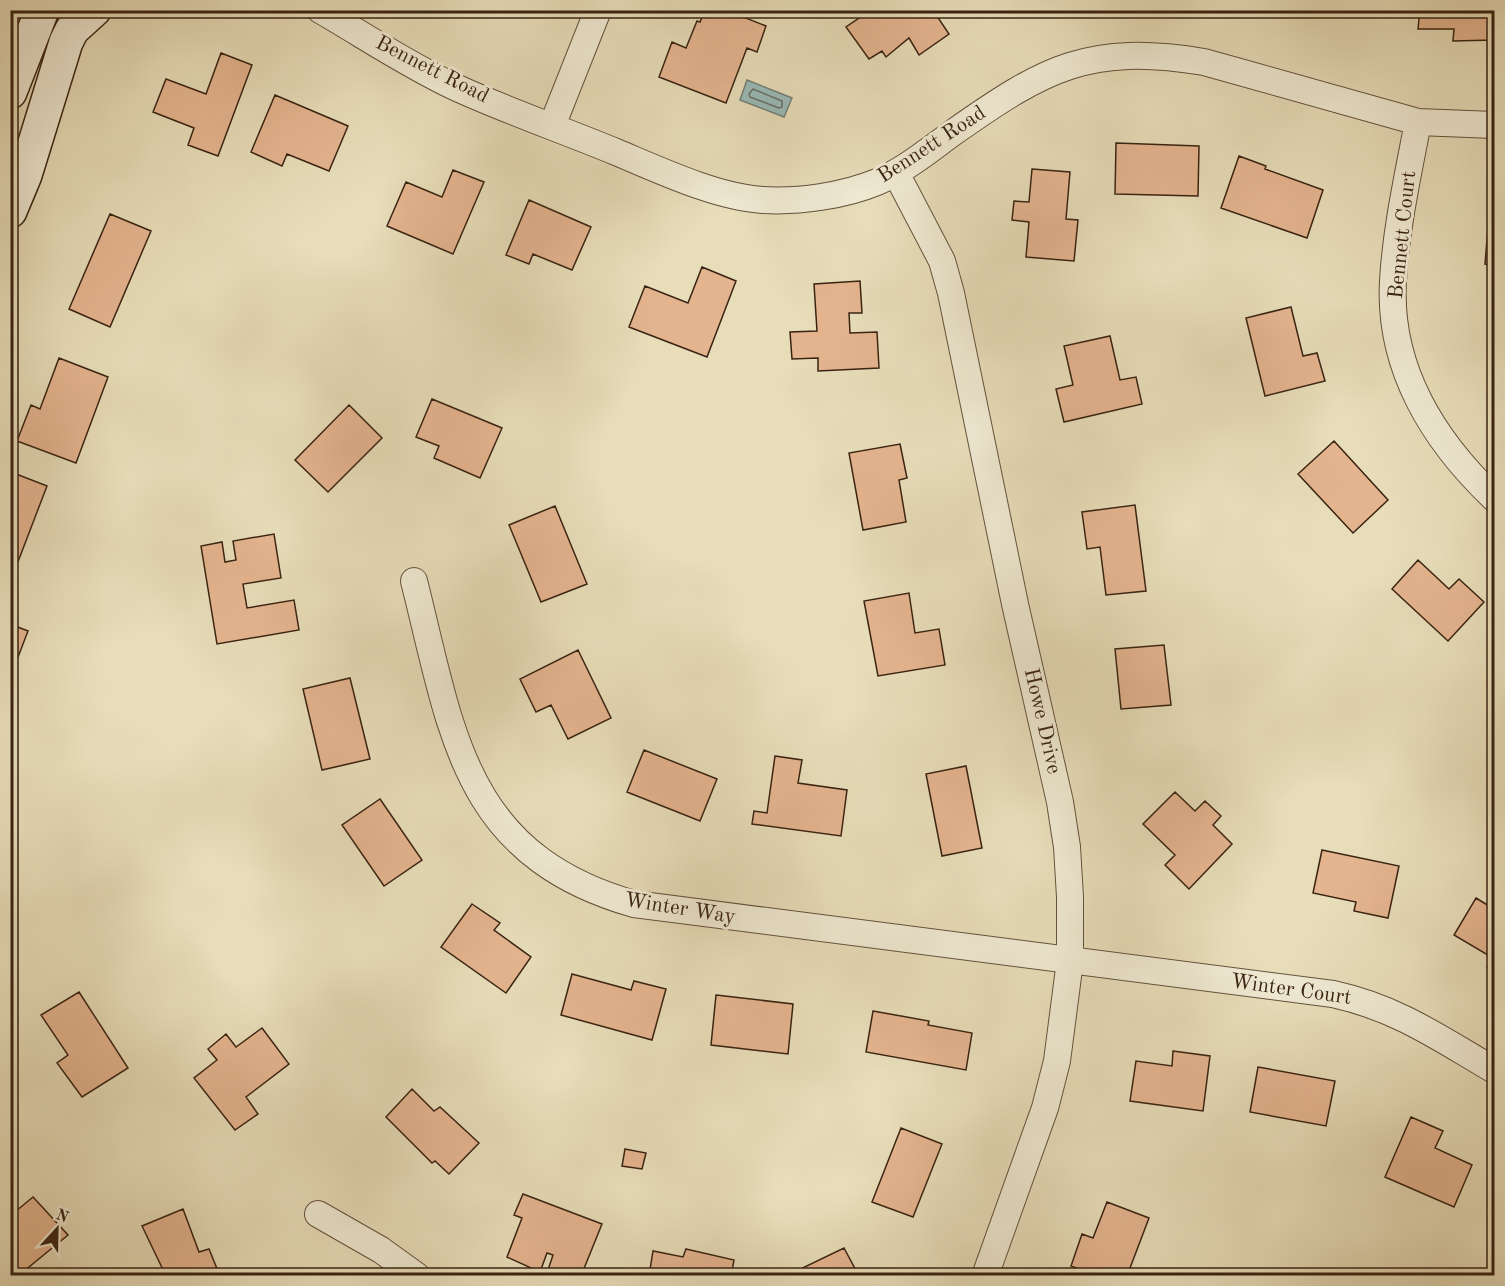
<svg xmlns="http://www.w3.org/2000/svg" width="1505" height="1286" font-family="'Old Standard TT',serif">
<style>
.water{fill:#98bab7;stroke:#727e75;stroke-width:1.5}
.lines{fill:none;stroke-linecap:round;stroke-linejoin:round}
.shore{stroke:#686e64;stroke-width:1.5}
.building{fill:#e4b48f;stroke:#392312;stroke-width:1.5}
.street-casing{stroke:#64523c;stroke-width:28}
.secondary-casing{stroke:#392312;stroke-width:36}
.street{stroke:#efe9d2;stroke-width:26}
.secondary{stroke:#efe9d2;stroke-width:33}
.labels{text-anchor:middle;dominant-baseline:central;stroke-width:6;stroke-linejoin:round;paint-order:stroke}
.street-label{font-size:21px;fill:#392312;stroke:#efe9d2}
</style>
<rect width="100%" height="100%" fill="#e7ddb9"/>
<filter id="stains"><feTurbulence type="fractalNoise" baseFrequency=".00333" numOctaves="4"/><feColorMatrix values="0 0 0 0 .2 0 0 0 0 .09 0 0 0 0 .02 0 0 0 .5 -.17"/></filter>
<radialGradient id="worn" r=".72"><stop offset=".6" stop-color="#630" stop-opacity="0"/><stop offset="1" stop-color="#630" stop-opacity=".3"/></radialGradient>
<path class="water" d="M747,80L792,98L784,117L740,100Z"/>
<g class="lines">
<path class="shore" d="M753,89L782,101V107L779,108L750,97L749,94Z"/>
</g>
<path class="building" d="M705,10H726L766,26L757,52L747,48L726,103L659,77L672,42L686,48L697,21L700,22Z
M871,10H933L949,34L919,55L909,38L886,57L882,51L869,59L846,27Z
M1420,10H1494V40L1453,41L1454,29H1418Z
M221,53L252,65L218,156L188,145L194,128L153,112L166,79L206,94Z
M275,95L348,126L329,171L287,154L282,166L251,152Z
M1116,143L1199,146L1198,196L1115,194Z
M1239,156L1266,166L1265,169L1323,190L1307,238L1221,208Z
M1032,169L1070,172L1066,219L1078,220L1074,261L1026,257L1029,222L1012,220L1014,201L1029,202Z
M453,170L484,182L453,254L387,226L406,182L442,197Z
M529,200L591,227L572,270L533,254L529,264L506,255Z
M1490,204H1494V265L1485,264Z
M110,214L151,231L110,327L69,309Z
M702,267L736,281L707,357L629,327L645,286L688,303Z
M860,281L862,313H849L850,333L877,332L879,368L818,371V358L792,359L790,332L817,331L814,284Z
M1291,307L1303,356L1317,353L1325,381L1265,396L1246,318Z
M1110,336L1120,380L1136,377L1142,404L1064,422L1056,389L1073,385L1064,346Z
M59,358L108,377L76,463L17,441L31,405L40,409Z
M432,399L502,428L480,478L434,458L439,446L416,437Z
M349,405L382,438L328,492L295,460Z
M1334,441L1388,500L1353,533L1298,474Z
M900,444L907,478L899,480L906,522L863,530L849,453Z
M11,472L47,486L11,580H10Z
M1135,505L1146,591L1106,595L1100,547L1087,549L1082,512Z
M555,506L587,584L541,602L509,525Z
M274,534L281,578L243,584L247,608L294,600L299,630L217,644L201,546L222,542L225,562L236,560L233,541Z
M1418,560L1449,589L1459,579L1484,602L1448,641L1392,589Z
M909,593L915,633L939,629L945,665L878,676L864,601Z
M10,624L28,631L10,678Z
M1164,645L1171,705L1121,709L1115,649Z
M578,650L611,718L568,739L551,705L536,712L520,679Z
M350,678L370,759L322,770L303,689Z
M644,750L717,779L700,821L627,792Z
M775,756L802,760L798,783L847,790L841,836L752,824L754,811L767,813Z
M966,766L982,848L942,856L926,774Z
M1175,792L1195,811L1205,801L1221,816L1213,825L1232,844L1189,889L1165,865L1175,855L1143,824Z
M380,799L422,860L384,886L342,825Z
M1322,850L1399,866L1388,918L1354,911L1356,902L1313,893Z
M1476,898L1494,909V972L1487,967L1493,958L1454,935Z
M472,904L500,923L494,930L531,957L506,993L441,947Z
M572,974L631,990L634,981L666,989L652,1040L561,1015Z
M79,992L128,1068L82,1097L57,1063L68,1055L41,1015Z
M716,995L793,1004L788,1054L711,1045Z
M873,1011L929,1021L928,1025L972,1033L966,1070L866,1052Z
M262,1028L289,1064L246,1097L258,1114L235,1130L194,1078L217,1060L208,1049L226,1034L236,1047Z
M1173,1051L1210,1056L1203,1111L1130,1101L1136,1061L1172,1066Z
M1258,1067L1335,1081L1326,1126L1250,1112Z
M412,1089L434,1111L440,1107L479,1143L449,1174L435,1161L432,1163L386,1117Z
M1411,1117L1443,1131L1435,1148L1472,1165L1454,1207L1385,1177Z
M901,1128L942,1144L913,1217L872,1202Z
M625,1149L646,1153L642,1169L622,1166Z
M523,1194L602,1224L581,1276H546L553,1255L547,1253L540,1272L507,1257L522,1218L514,1215Z
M33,1197L68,1235L18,1276H10V1216Z
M1494,1201V1216L1490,1214Z
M1107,1202L1149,1218L1127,1276H1097L1071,1266L1082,1234L1093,1238Z
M183,1209L199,1252L209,1249L220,1276H166L142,1226Z
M844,1248L859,1276H786Z
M686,1249L734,1260L731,1276H649L653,1251L683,1257Z"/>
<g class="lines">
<defs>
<path id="street" d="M320,10C365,36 408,65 455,87C507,111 563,130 616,152C659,170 716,197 763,200C799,202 843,196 877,182C905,170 929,150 954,132C1045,68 1089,43 1204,62L1418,122L1494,125
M1418,122C1408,175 1396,228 1393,281C1388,368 1434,441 1494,498
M552,126L598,10
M896,173L942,261L951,293L1015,604L1060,802L1067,847L1070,897V961L1057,1061L1045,1108L985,1276
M414,581C452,731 462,855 634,904L1333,994C1397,1008 1439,1038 1494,1070
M318,1214L381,1250L417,1276"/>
<path id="secondary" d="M10,92L42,10
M10,211L25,175L66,42L72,30L94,10"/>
</defs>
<use href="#street" class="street-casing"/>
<use href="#secondary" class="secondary-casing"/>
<use href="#street" class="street"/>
<use href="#secondary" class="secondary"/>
</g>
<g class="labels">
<g class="street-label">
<text transform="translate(432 70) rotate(27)">Bennett Road</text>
<text transform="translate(932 145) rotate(-33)">Bennett Road</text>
<text transform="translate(1403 235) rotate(-84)">Bennett Court</text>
<text transform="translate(1042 721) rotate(77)">Howe Drive</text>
<text transform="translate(680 909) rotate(9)">Winter Way</text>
<text transform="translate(1291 990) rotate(8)">Winter Court</text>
</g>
</g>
<rect width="1505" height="1286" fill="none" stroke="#e7ddb9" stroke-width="36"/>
<rect x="12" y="12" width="1481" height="1262" fill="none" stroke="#392312" stroke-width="3"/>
<rect x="18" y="18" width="1469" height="1250" fill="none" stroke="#392312" stroke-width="1.5"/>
<g transform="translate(57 1229) rotate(22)" stroke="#efe9d2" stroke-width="4.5" paint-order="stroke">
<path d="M0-4.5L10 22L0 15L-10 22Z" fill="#392312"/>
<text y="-9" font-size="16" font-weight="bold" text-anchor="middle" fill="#392312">N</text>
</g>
<rect width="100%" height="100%" filter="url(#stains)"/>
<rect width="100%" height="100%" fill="url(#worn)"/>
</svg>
